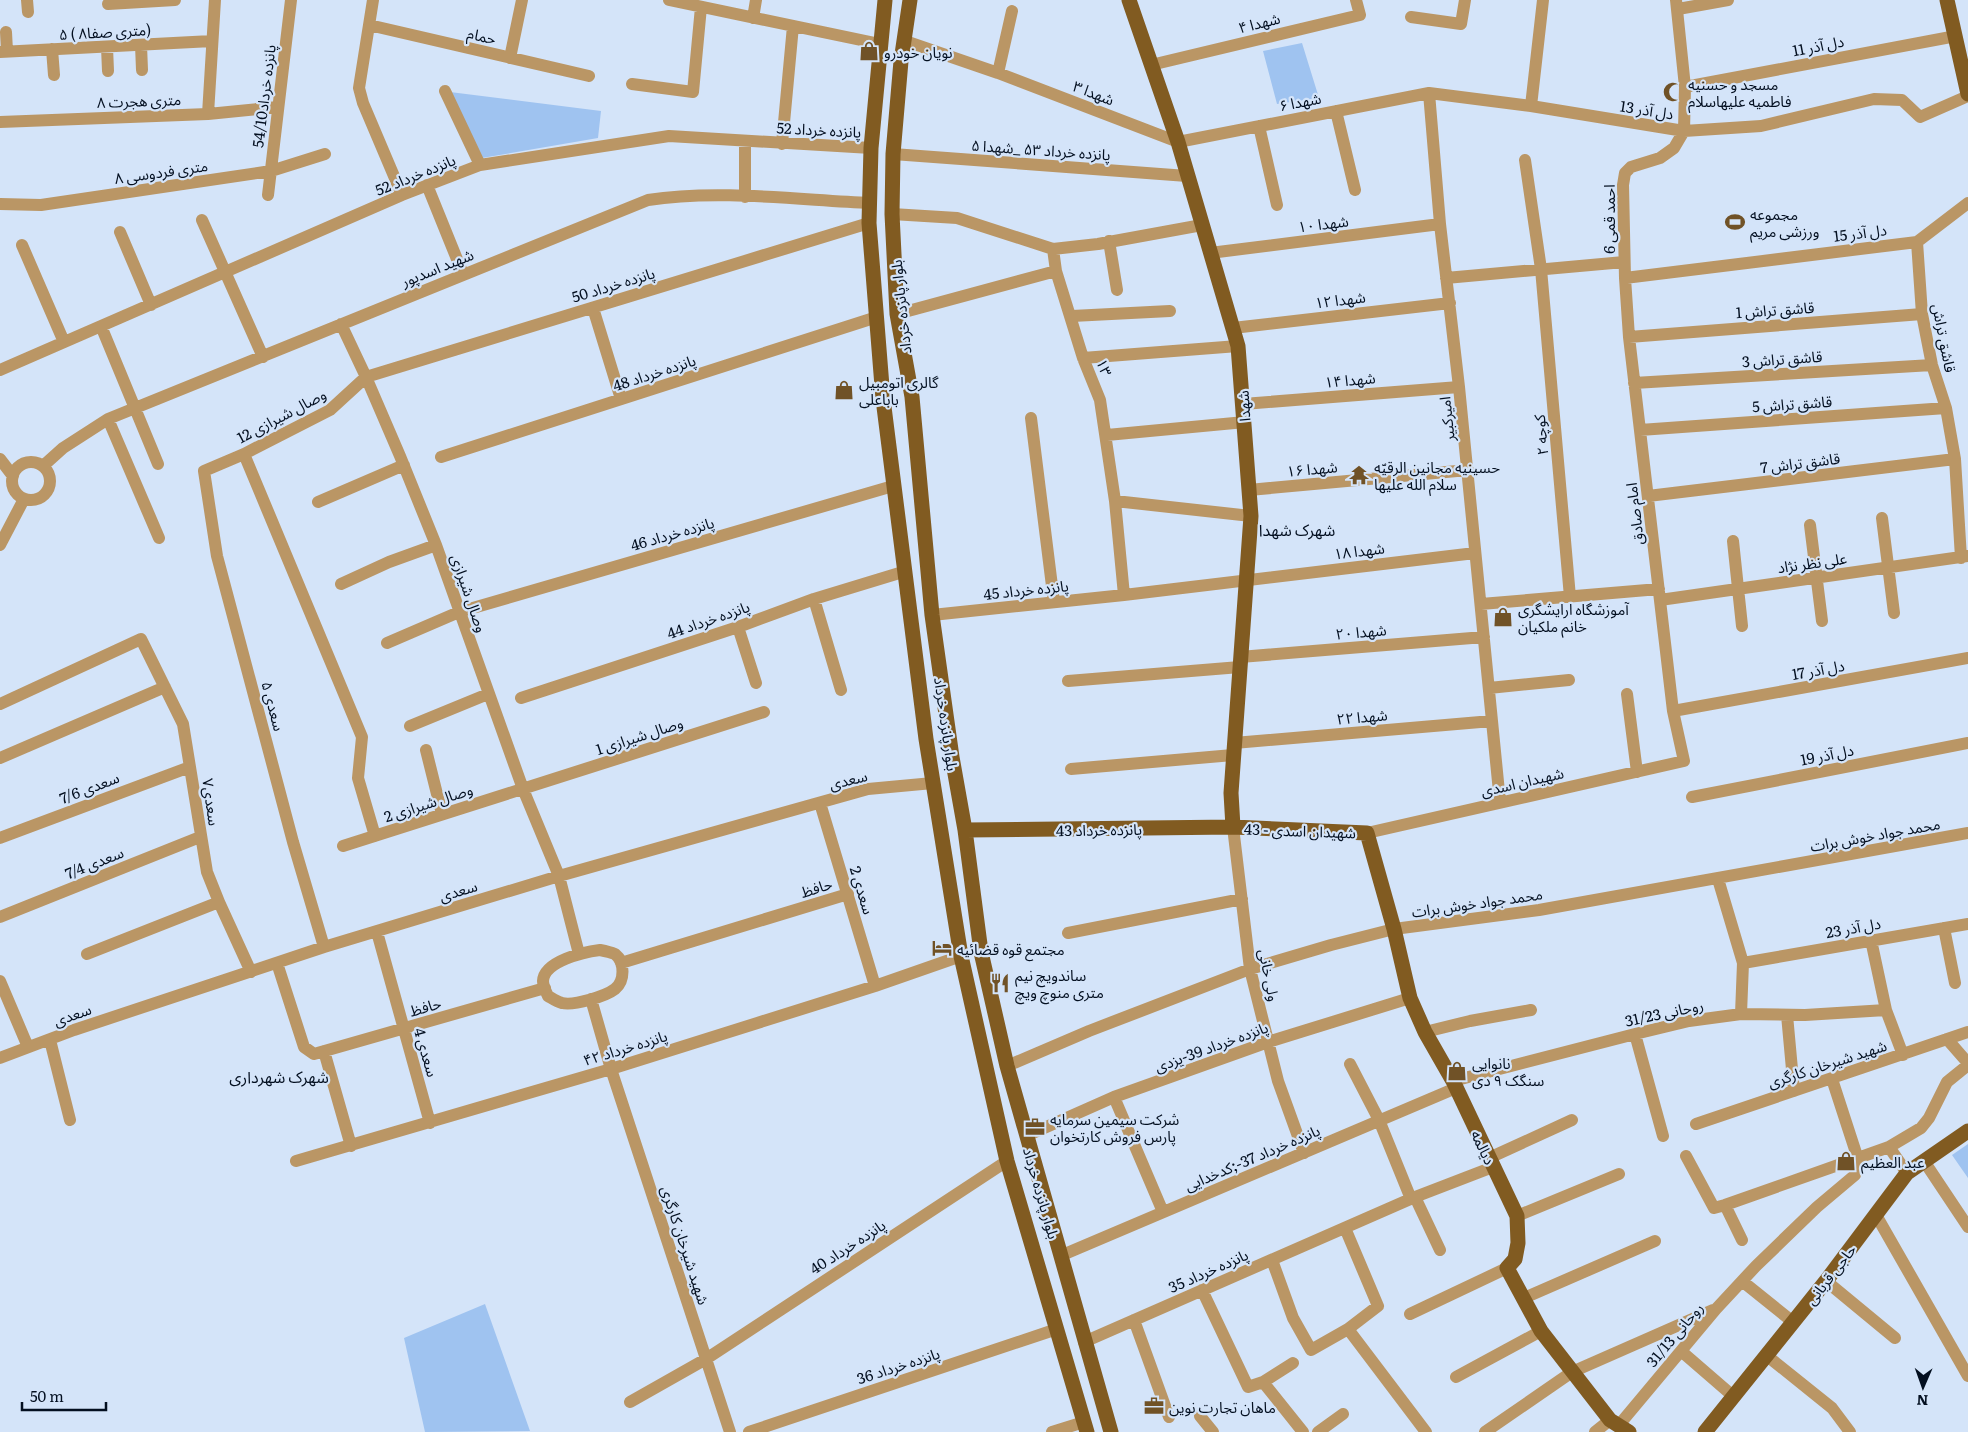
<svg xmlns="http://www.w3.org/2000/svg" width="1968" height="1432" font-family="Literata,'Noto Sans Arabic',serif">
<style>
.green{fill:#9fc3f0}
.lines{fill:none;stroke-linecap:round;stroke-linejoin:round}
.minor{stroke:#ba9665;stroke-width:12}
.major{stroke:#815b21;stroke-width:15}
.labels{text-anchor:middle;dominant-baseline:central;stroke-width:4.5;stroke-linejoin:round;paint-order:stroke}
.street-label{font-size:15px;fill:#030f20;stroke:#d4e4f9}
.poi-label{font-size:15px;fill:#030f20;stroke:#d4e4f9;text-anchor:start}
.neighbourhood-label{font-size:16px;fill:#030f20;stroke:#d4e4f9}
</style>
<rect width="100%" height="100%" fill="#d4e4f9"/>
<path class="green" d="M1302,43L1319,98L1277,104L1263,51Z
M450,92L601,111L598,138L482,158Z
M1968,1144V1178L1952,1155Z
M485,1304L530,1431L425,1432L404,1338Z"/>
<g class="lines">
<path class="minor" d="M27,0L28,12
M373,0L359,88L363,103L402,195
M669,0L880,44
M108,4L175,0
M1678,9L1728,0
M1411,17L1461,24L1465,0
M753,18L756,0
M369,25L589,76
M6,32L7,51
M905,41L998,73L1178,142L1429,93L1531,106L1684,131L1761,126L1874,99L1902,100L1920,117L1968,96
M141,45L142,70
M107,47L108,71
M52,49L54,75
M0,52L212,41
M510,58L522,0
M1151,65L1360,15L1356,0
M998,73L1012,11
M632,84L693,92L701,7
M1685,87L1956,36
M445,91L480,165
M1429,93L1440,224L1459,387L1500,802
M1531,106L1543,0
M1336,111L1355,190
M208,114L215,0
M0,122L208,114L278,107
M1259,126L1277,205
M782,144L793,26
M893,154L1187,176
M1525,160L1541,269L1570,597
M427,185L463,274
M268,195L291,0
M745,197V141
M0,204L41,205L271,171L325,154
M892,214L957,218L1053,249L1098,244L1202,225
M202,220L263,357
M120,232L151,305
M1109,241L1117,290
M1917,242L1922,314L1932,365L1946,408L1955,459L1961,558
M22,245L64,342
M1053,249L1056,271L1083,358L1100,400L1115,501L1124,595
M1210,253L1440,224
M1446,278L1624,262
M1625,278L1917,242L1968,203
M593,308L621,399
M897,314L1056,271
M1072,316L1170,311
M341,324L366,377L400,456L436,545L523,789L559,876L579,954
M101,326L158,464
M1233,328L1450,303
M1629,337L1922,314
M1083,358L1238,346
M0,370L402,195L480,165L669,136L871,148
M1634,383L1932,365
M1243,404L1459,387
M1031,418L1054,602
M108,419L159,538
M1640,430L1946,408
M1107,435L1245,422
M244,454L362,737L358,778L375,836
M441,457L877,317
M0,459L13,476
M12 481a19 19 0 1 1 38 0a19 19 0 1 1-38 0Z
M43,466L63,448L108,419L648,200C717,189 800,200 870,203
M1249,490L1468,470
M1648,496L1955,459
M1115,501L1251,516
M318,502L404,465
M1882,518L1894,613
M1810,525L1822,621
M1733,541L1742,626
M0,545L24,499
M341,584L389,562L436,545
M814,599L841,690
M1660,600L1968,556
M1481,604L1659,589
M932,615L1124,595L1475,553
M738,627L756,683
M387,643L459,612L893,486
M1240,657L1484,637
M1068,681L1240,667
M1489,688L1569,680
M1627,694L1637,772
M521,698L738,627L814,599L906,571
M0,704L141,639L183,724L207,872L219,902L251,972
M1673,711L1968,658
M410,726L488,694
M1234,743L1492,721
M426,750L442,814
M0,758L165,687
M1071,769L1233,755
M1692,797L1968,743
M820,803L875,986
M1233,827L1250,969L1278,1081L1304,1153
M1367,833L1684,761L1673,711L1629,337L1625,278L1623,185L1625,173L1631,167L1660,158L1674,148L1684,131L1685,87L1676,0
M0,838L190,767
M343,846L764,712
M1718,879L1743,963L1741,1014
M0,917L200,837
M1944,928L1955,983
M377,932L430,1123
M1068,933L1242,899
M1871,940L1886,1010L1903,1055
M324,947L293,842L217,556L204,471L244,454L330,410L366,377L869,223
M600,950C605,951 610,952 615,954C625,962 625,981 615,989C606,996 574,1006 562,1003C557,1002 553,999 548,996C546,992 543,986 543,981C544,961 584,952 600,950Z
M87,954L219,902
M277,963L304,1047L314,1054L545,988
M621,963L848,894
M1743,963L1968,924
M0,981L28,1047
M591,999L611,1069L730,1432
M1787,1015L1794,1091
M1425,1032L1470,1021L1531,1010
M1635,1034L1663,1136
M1947,1039L1968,1063
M50,1040L70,1120
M324,1051L351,1146
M0,1058L74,1030L324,947L559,876L868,789L933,783
M1350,1064L1379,1120L1411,1199
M1007,1066L1089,1031L1250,969L1331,945L1394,929L1539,910L1968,833
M1453,1081L1635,1034L1689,1021L1741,1014L1805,1015L1886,1010
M1114,1097L1163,1212
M1696,1124L1968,1032
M1026,1136L1114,1097L1268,1042L1410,998
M1889,1147L1907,1173
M1686,1156L1714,1208L1725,1205L1889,1147L1921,1128L1929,1118L1947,1082L1968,1065
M1489,1158L1572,1120
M296,1161L611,1069L875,986L961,956
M1924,1161L1968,1227
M1415,1197L1440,1250
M1725,1205L1742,1240
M1876,1215L1968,1376
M1517,1216L1619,1174
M1060,1256L1456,1088
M1272,1260L1293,1318L1311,1350L1348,1329L1378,1306L1345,1228
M1742,1281L1793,1322
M1826,1281L1895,1338
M1202,1290L1248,1387L1263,1382L1293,1363
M1524,1298L1655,1241
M1410,1314L1507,1268
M1134,1320L1169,1417
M1348,1329L1426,1432
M1084,1342L1415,1197L1493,1167
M1681,1351L1733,1396
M1766,1355L1832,1408L1850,1432
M1456,1377L1541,1331
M1263,1382L1303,1432
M630,1402L706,1359L1007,1161
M1200,1416L1213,1432
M1619,1425L1716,1309L1756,1266L1817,1207L1855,1175L1858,1159L1832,1079
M749,1432L1057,1329
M1052,1432L1084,1422
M1318,1432L1343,1414
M1485,1432L1572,1372L1713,1310
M1595,1432L1610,1420"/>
<path class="major" d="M885,0L871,148L869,223L883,399L926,739L961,956L1007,1161L1087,1432
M910,0L901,61L893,154L892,214L897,314L912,397L932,615L952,757L965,830L981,952L1007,1066L1111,1432
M1129,0L1178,142L1238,346L1251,516L1231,793L1233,827
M1947,0L1968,94
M965,830L1233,827L1367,833L1394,929L1410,998L1425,1032L1453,1081L1517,1216L1518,1243L1515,1259L1507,1268L1541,1331L1610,1420L1629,1432
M1705,1432L1826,1281L1907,1173L1968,1131"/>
</g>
<defs>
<symbol id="shop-bare" viewBox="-9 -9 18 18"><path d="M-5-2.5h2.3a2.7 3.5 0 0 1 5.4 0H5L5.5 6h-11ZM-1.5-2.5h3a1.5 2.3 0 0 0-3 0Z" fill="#705227" stroke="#d4e4f9" stroke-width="2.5" paint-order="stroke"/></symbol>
<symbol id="mosque-bare" viewBox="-9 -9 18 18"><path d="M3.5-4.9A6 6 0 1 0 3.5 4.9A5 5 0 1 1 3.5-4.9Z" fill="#705227" stroke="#d4e4f9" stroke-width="2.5" paint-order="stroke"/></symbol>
<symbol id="stadium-bare" viewBox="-9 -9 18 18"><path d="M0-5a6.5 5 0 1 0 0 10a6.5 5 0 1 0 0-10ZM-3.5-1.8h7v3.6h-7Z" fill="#705227" stroke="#d4e4f9" stroke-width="2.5" paint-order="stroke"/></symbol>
<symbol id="temple-bare" viewBox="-9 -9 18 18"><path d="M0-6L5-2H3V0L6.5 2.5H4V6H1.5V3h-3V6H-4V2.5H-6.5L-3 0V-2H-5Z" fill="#705227" stroke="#d4e4f9" stroke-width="2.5" paint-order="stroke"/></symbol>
<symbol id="hotel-bare" viewBox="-9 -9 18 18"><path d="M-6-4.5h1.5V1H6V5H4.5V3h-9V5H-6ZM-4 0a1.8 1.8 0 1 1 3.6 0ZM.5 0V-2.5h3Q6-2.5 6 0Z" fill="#705227" stroke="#d4e4f9" stroke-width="2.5" paint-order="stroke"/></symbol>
<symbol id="restaurant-bare" viewBox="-9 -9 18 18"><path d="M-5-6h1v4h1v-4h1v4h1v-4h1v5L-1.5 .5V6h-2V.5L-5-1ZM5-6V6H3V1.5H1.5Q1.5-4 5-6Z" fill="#705227" stroke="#d4e4f9" stroke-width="2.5" paint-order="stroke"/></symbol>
<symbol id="office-bare" viewBox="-9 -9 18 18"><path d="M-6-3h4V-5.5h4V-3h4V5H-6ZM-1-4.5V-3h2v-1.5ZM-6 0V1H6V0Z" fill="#705227" stroke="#d4e4f9" stroke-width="2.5" paint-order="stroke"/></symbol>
</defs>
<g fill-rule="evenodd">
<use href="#shop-bare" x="855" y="37" width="28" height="28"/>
<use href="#mosque-bare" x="1659" y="78" width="28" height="28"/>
<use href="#stadium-bare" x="1721" y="208" width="28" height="28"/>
<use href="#shop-bare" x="830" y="376" width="28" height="28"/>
<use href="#temple-bare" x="1345" y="461" width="28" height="28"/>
<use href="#shop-bare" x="1489" y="603" width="28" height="28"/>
<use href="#hotel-bare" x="928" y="934" width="28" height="28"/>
<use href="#restaurant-bare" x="986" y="969" width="28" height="28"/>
<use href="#shop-bare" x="1443" y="1057" width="28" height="28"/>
<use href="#office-bare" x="1021" y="1113" width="28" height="28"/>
<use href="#shop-bare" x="1832" y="1147" width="28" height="28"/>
<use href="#office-bare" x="1140" y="1392" width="28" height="28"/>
</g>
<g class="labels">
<g class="street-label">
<text transform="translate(1259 22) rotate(-14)">شهدا ۴</text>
<text transform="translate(105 31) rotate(-3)">۵ ( ۸متری صفا)</text>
<text transform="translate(482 35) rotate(13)">حمام</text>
<text transform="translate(1818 45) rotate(-11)">دل آذر 11</text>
<text transform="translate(1094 92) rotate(21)">شهدا ۳</text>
<text transform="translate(263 96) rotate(-83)">پانزده خرداد54/10</text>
<text transform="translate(139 100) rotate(-2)">۸ متری هجرت</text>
<text transform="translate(1300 101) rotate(-11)">شهدا ۶</text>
<text transform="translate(1647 109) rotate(9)">دل آذر 13</text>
<text transform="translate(819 129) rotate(3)">پانزده خرداد 52</text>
<text transform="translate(1041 149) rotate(4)">پانزده خرداد ۵۳ _شهدا ۵</text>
<text transform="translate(161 171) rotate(-8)">۸ متری فردوسی</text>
<text transform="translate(415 174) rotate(-22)">پانزده خرداد 52</text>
<text transform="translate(1608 219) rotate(-90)">احمد قمی 6</text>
<text transform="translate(1323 223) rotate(-7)">شهدا ۱۰</text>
<text transform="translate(1860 232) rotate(-7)">دل آذر 15</text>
<text transform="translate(437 267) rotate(-22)">شهید اسدپور</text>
<text transform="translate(613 284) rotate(-17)">پانزده خرداد 50</text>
<text transform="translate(1340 299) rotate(-7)">شهدا ۱۲</text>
<text transform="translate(900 307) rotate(-96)">بلوار پانزده خرداد</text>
<text transform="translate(1775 309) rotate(-4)">قاشق تراش 1</text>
<text transform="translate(1945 338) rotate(79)">قاشق تراش</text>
<text transform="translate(1782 358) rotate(-4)">قاشق تراش 3</text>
<text transform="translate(1105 367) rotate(68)">۱۳</text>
<text transform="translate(654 372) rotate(-18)">پانزده خرداد 48</text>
<text transform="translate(1350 379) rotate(-5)">شهدا ۱۴</text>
<text transform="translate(1792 403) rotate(-4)">قاشق تراش 5</text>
<text transform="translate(1243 406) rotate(-94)">شهدا</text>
<text transform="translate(281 415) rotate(-28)">وصال شیرازی 12</text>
<text transform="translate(1446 419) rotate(-96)">امیرکبیر</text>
<text transform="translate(1540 435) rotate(-95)">کوچه ۲</text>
<text transform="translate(1800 462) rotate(-7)">قاشق تراش 7</text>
<text transform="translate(1312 468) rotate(-5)">شهدا ۱۶</text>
<text transform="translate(1634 514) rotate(-97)">امام صادق</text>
<text transform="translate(672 533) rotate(-16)">پانزده خرداد 46</text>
<text transform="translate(1359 550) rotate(-7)">شهدا ۱۸</text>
<text transform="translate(1812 562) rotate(-8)">علی نظر نژاد</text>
<text transform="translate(1026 589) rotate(-6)">پانزده خرداد 45</text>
<text transform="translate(470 593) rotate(71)">وصال شیرازی</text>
<text transform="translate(708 619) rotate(-19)">پانزده خرداد 44</text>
<text transform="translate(1361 631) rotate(-5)">شهدا ۲۰</text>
<text transform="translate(1818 669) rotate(-10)">دل آذر 17</text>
<text transform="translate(274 706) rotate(75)">سعدی ۵</text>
<text transform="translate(1362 716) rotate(-5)">شهدا ۲۲</text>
<text transform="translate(947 724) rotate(82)">بلوار پانزده خرداد</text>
<text transform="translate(639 735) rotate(-18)">وصال شیرازی 1</text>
<text transform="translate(1827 754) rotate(-11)">دل آذر 19</text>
<text transform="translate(848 779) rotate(-14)">سعدی</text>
<text transform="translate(1522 781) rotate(-13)">شهیدان اسدی</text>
<text transform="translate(89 787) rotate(-21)">سعدی 7/6</text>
<text transform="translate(212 802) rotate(82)">سعدی۷</text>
<text transform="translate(428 802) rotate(-18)">وصال شیرازی 2</text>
<text transform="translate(1099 829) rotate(-1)">پانزده خرداد 43</text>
<text transform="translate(1300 830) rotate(2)">شهیدان اسدی - 43</text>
<text transform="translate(1875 834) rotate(-10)">محمد جواد خوش برات</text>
<text transform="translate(94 862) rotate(-22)">سعدی 7/4</text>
<text transform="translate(816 887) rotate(-17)">حافظ</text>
<text transform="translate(458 890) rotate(-17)">سعدی</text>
<text transform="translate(863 890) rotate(73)">سعدی 2</text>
<text transform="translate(1477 902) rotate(-8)">محمد جواد خوش برات</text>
<text transform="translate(1853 927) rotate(-10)">دل آذر 23</text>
<text transform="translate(1270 975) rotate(79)">ولی خانی</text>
<text transform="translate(425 1006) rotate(-16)">حافظ</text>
<text transform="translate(1664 1012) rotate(-12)">روحانی 31/23</text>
<text transform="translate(72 1014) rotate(-20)">سعدی</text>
<text transform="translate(1211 1046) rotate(-20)">پانزده خرداد 39-یزدی</text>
<text transform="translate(625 1047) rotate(-17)">پانزده خرداد ۴۲</text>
<text transform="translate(427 1052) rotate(74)">سعدی 4</text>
<text transform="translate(1827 1063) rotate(-18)">شهید شیرخان کارگری</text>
<text transform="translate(1484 1147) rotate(65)">دیالمه</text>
<text transform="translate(1252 1157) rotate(-23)">پانزده خرداد 37-;کدخدایی</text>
<text transform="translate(1042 1193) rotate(74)">بلوار پانزده خرداد</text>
<text transform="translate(686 1245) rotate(72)">شهید شیرخان کارگری</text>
<text transform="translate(847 1246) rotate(-33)">پانزده خرداد 40</text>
<text transform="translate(1208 1270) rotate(-24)">پانزده خرداد 35</text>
<text transform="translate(1830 1274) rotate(-52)">حاجی قربانی</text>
<text transform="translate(1674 1334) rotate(-50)">روحانی 31/13</text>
<text transform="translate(898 1365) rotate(-18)">پانزده خرداد 36</text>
</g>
<g class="poi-label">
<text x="884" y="51">نویان خودرو</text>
<text x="1688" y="83">مسجد و حسنیه<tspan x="1688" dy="17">فاطمیه علیهاسلام</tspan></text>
<text x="1750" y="213">مجموعه<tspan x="1750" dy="17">ورزشی مریم</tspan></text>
<text x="859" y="381">گالری اتومبیل<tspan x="859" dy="17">باباعلی</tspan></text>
<text x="1374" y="466">حسینیه مجانین الرقیّه<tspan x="1374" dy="17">سلام الله علیها</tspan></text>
<text x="1518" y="608">آموزشگاه ارایشگری<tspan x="1518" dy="17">خانم ملکیان</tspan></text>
<text x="957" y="948">مجتمع قوه قضائیه</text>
<text x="1015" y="974">ساندویچ نیم<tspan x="1015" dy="17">متری منوچ ویچ</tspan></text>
<text x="1472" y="1062">نانوایی<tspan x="1472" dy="17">سنگک ۹ دی</tspan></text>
<text x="1050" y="1118">شرکت سیمین سرمایه<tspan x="1050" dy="17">پارس فروش کارتخوان</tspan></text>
<text x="1861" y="1161">عبد العظيم</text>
<text x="1169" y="1406">ماهان تجارت نوین</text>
</g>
<g class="neighbourhood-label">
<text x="1297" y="529">شهرک شهدا</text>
<text x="279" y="1076">شهرک شهرداری</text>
</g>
</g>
<g transform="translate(1923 1387) rotate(182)" stroke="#d4e4f9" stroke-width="4" paint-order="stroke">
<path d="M0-4L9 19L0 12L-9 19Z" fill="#030f20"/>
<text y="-8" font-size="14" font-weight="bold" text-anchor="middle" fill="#030f20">N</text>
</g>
<path d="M22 1402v8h84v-8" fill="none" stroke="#030f20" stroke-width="2.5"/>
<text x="30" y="1402" font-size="15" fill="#030f20" stroke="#d4e4f9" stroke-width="4" paint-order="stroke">50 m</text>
</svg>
